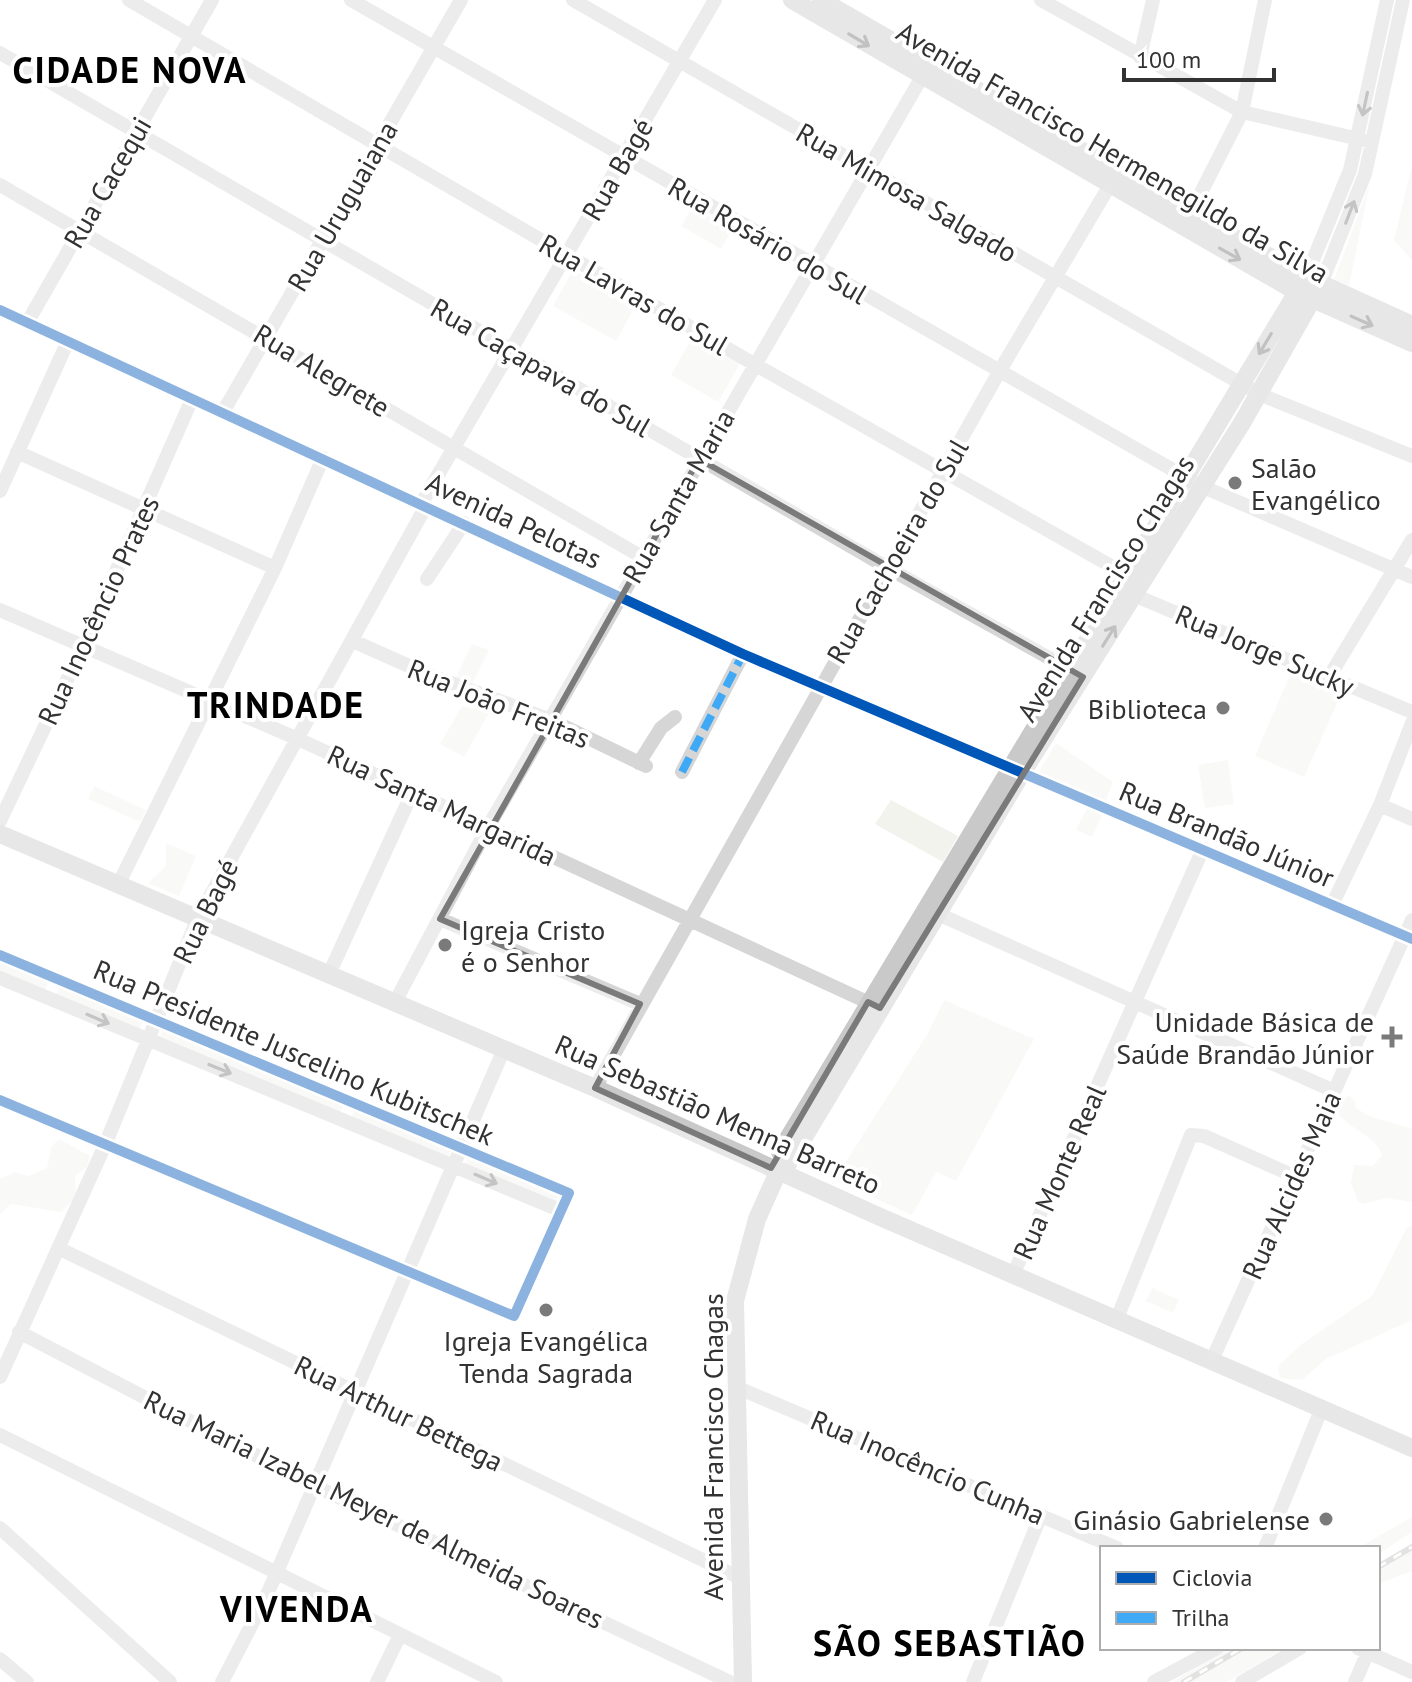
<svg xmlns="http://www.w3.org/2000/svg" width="1412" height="1682" font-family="'PT Sans',sans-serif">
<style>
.green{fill:#f2f3ed}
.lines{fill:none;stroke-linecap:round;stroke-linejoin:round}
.minor{stroke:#d6d6d6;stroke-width:14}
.major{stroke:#c9c9c9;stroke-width:18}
.rail-casing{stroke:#bebebe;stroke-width:6}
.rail{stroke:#fff;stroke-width:3;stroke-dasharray:9;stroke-linecap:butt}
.quiet{stroke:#3fa9f5;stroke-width:8;stroke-dasharray:16 8;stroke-linecap:butt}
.cycleway-casing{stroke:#fff;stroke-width:15}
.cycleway{stroke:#0057b8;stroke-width:10}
.oneway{stroke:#767676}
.oneway2{stroke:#7c7c7c}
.marked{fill:none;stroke:#7a7a7a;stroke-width:6;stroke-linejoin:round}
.poi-dot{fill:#7a7a7a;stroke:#fff;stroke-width:3}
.labels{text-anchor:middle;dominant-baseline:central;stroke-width:8;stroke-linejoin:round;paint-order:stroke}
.street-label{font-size:28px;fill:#323232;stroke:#fff}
.poi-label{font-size:28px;fill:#323232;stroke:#fff;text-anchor:end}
.district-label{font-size:36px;font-weight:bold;letter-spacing:2px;fill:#000;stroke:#fff}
</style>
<rect width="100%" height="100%" fill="#fff"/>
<path class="green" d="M1412,166V260L1394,240Z
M1370,183L1349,286L1334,280Z
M692,207L732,229L721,249L681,226Z
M573,270L636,305L616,341L553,306Z
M694,334L741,362L718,402L671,375Z
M472,644L489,650L471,686L455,679Z
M1290,675L1340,697L1304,777L1255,756Z
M462,706L489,713L464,757L440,744Z
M1056,743L1113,782L1106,800L1039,772Z
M1228,760L1234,804L1205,808L1198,765Z
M94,786L146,810L140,822L88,799Z
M891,800L958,836L943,862L875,824Z
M1087,808L1102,815L1092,837L1076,830Z
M166,843L196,856L179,896L148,883L166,866Z
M0,960L49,981L45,991L0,972Z
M60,986L143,1020L139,1030L56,995Z
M944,1000L1034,1039L956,1181L936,1172L912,1215L834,1180L927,1035Z
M163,1029L344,1104L340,1113L159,1038Z
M1349,1095L1355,1101L1356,1108L1369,1116L1412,1129V1202L1386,1198L1364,1204L1358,1201L1351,1183L1354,1165L1373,1166L1382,1155C1377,1137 1350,1129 1338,1114L1339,1103Z
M355,1108L452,1148L448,1158L351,1118Z
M59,1139L90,1156L87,1167L75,1176L76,1197L61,1212L11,1204L0,1214V1179L15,1172L29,1176L47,1168L51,1147Z
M469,1156L559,1193L555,1203L465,1165Z
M1412,1225V1320L1326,1359L1302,1380L1280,1378L1278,1366L1303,1343L1372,1296L1406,1229Z
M1152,1288L1179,1300L1173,1313L1146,1301Z
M1412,1517V1532L1380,1553L1378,1548H1358Z
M1412,1547V1571L1378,1584V1567Z
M1228,1648H1285L1227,1682H1172Z"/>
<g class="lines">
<path class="minor" d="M129,0L754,364L1134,579
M351,0L1201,486L1412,577
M573,0L1259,394L1412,456
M1041,0L1242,112L1372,142
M0,53L888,568L1078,674
M1140,57L1153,0
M0,185L642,557
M1187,220L1242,112L1265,0
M1306,277L1350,170L1387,0
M1321,284L1365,174L1403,0
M0,310L743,654L1412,939
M27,323L212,0
M223,412L461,0
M17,452L275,568
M0,491L68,341
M421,504L715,0
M427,579L464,523
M1127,588L1143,599L1412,712
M0,610L298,739L878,1007
M353,641L427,674L551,720L646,766
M1329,677L1412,540
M639,763L661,728L675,717
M682,772L743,654
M1380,805L1412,819
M0,821L83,646L192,399
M118,885L275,568L323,458
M1332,905L1380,805L1412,723
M929,910L1334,1091
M440,919L640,1004
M0,955L569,1193L514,1316L0,1100
M329,974L413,791
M0,978L562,1211
M395,1002L488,827L927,68
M595,1088L999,372L1114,178
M58,1248L740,1578
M1013,1275L1203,849
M1116,1321L1191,1135L1204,1136L1294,1176
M19,1332L315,1486L730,1682
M1211,1362L1412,920
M0,1377L105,1145L198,918L426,506
M738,1388L1117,1548
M0,1435L496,1682
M0,1528L170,1682
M1265,1548L1321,1410
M1358,1648L1412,1672
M0,1659L27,1682
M222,1682L266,1597L504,1049
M377,1682L400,1635
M973,1682L1041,1515
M1154,1682L1217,1648
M1242,1682L1300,1648
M1355,1682L1368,1652"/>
<path class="major" d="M792,0L1297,292L1412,343
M821,0L1190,213L1306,277L1412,325
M0,834L595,1088L878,1216L1412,1448
M780,1152L1306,277
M782,1174L1022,773L1242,423L1321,284
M743,1682L735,1301L757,1219L778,1172"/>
<defs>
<path id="rail" d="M1378,1567L1412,1547
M1184,1682L1242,1648"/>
</defs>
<use href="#rail" class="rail-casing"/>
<use href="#rail" class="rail"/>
<path class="quiet" d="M682,772L743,654"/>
<defs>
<path id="cycleway" d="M0,310L743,654L1412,939
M0,955L569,1193L514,1316L0,1100"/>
</defs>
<use href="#cycleway" class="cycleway-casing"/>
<use href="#cycleway" class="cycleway"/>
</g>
<defs><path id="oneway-shaft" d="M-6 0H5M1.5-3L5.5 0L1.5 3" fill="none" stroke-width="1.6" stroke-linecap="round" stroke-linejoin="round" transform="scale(2)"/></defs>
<g class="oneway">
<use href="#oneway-shaft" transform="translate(859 40) rotate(31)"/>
<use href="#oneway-shaft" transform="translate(1230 254) rotate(29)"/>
<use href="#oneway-shaft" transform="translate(1362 321) rotate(24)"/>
<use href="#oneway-shaft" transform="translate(1265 344) rotate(121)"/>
<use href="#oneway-shaft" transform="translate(1109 636) rotate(-58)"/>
</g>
<g class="oneway2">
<use href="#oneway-shaft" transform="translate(1365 104) rotate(102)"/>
<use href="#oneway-shaft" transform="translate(1350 212) rotate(-69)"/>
<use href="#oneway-shaft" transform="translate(98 1019) rotate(23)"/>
<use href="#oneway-shaft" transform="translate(220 1069) rotate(22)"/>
<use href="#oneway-shaft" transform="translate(486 1179) rotate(23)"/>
</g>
<path d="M0 0H1412V1682H0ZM699,459L1083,677L880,1008L868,1002L771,1168L595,1088L640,1004L440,919Z" fill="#fff" fill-opacity=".55" fill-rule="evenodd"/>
<path class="marked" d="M699,459L1083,677L880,1008L868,1002L771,1168L595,1088L640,1004L440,919Z"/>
<g class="poi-dot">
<circle cx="1235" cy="483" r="8"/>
<circle cx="1223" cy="708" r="8"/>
<circle cx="445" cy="945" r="8"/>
<path d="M1388 1025h8v8h8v8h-8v8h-8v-8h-8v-8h8z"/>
<circle cx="546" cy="1310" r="8"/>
<circle cx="1326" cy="1519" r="8"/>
</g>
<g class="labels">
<g class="street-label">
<text transform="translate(1113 152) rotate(30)">Avenida Francisco Hermenegildo da Silva</text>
<text transform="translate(617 169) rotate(-60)">Rua Bagé</text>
<text transform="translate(107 182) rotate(-60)">Rua Cacequi</text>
<text transform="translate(907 192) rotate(30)">Rua Mimosa Salgado</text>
<text transform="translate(342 206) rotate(-60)">Rua Uruguaiana</text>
<text transform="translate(768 240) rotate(30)">Rua Rosário do Sul</text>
<text transform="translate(634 294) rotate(30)">Rua Lavras do Sul</text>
<text transform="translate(541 367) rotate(30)">Rua Caçapava do Sul</text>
<text transform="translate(322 370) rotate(31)">Rua Alegrete</text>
<text transform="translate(678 496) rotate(-60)">Rua Santa Maria</text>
<text transform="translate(514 520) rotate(25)">Avenida Pelotas</text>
<text transform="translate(897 551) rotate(-60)">Rua Cachoeira do Sul</text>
<text transform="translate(1105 588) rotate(-58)">Avenida Francisco Chagas</text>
<text transform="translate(98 610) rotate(-65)">Rua Inocêncio Prates</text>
<text transform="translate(1265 650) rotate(23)">Rua Jorge Sucky</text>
<text transform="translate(499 703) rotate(22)">Rua João Freitas</text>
<text transform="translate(442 805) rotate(25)">Rua Santa Margarida</text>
<text transform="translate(1227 834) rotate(23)">Rua Brandão Júnior</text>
<text transform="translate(205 911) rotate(-64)">Rua Bagé</text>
<text transform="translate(294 1052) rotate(23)">Rua Presidente Juscelino Kubitschek</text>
<text transform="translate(718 1114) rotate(24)">Rua Sebastião Menna Barreto</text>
<text transform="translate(1059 1172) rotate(-66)">Rua Monte Real</text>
<text transform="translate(1291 1185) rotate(-66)">Rua Alcides Maia</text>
<text transform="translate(399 1413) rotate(26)">Rua Arthur Bettega</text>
<text transform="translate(712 1447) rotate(-90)">Avenida Francisco Chagas</text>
<text transform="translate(928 1467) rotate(23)">Rua Inocêncio Cunha</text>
<text transform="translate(374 1509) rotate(26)">Rua Maria Izabel Meyer de Almeida Soares</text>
</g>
<g class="poi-label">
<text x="1251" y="467" text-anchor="start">Salão<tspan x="1251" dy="32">Evangélico</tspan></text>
<text x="1207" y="708">Biblioteca</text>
<text x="461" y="929" text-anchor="start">Igreja Cristo<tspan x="461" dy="32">é o Senhor</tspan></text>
<text x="1374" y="1021">Unidade Básica de<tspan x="1374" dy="32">Saúde Brandão Júnior</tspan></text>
<text x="546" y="1340" text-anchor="middle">Igreja Evangélica<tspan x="546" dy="32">Tenda Sagrada</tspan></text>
<text x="1310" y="1519">Ginásio Gabrielense</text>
</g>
<g class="district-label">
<text x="130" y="69">CIDADE NOVA</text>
<text x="276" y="704">TRINDADE</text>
<text x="297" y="1608">VIVENDA</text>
<text x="950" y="1642">SÃO SEBASTIÃO</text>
</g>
</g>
<rect x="1100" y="1546" width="280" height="104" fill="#ffffff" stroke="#adadad" stroke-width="2"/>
<rect x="1116" y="1572" width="40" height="12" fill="#0057b8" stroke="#adadad" stroke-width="2"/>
<text x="1172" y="1586" font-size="24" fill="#323232">Ciclovia</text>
<rect x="1116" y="1612" width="40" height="12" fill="#3fa9f5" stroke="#adadad" stroke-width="2"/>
<text x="1172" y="1626" font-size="24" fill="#323232">Trilha</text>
<path d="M1124 68v12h150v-12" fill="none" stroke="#323232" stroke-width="4"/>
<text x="1136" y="68" font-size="24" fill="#323232" stroke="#ffffff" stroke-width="6" paint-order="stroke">100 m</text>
</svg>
